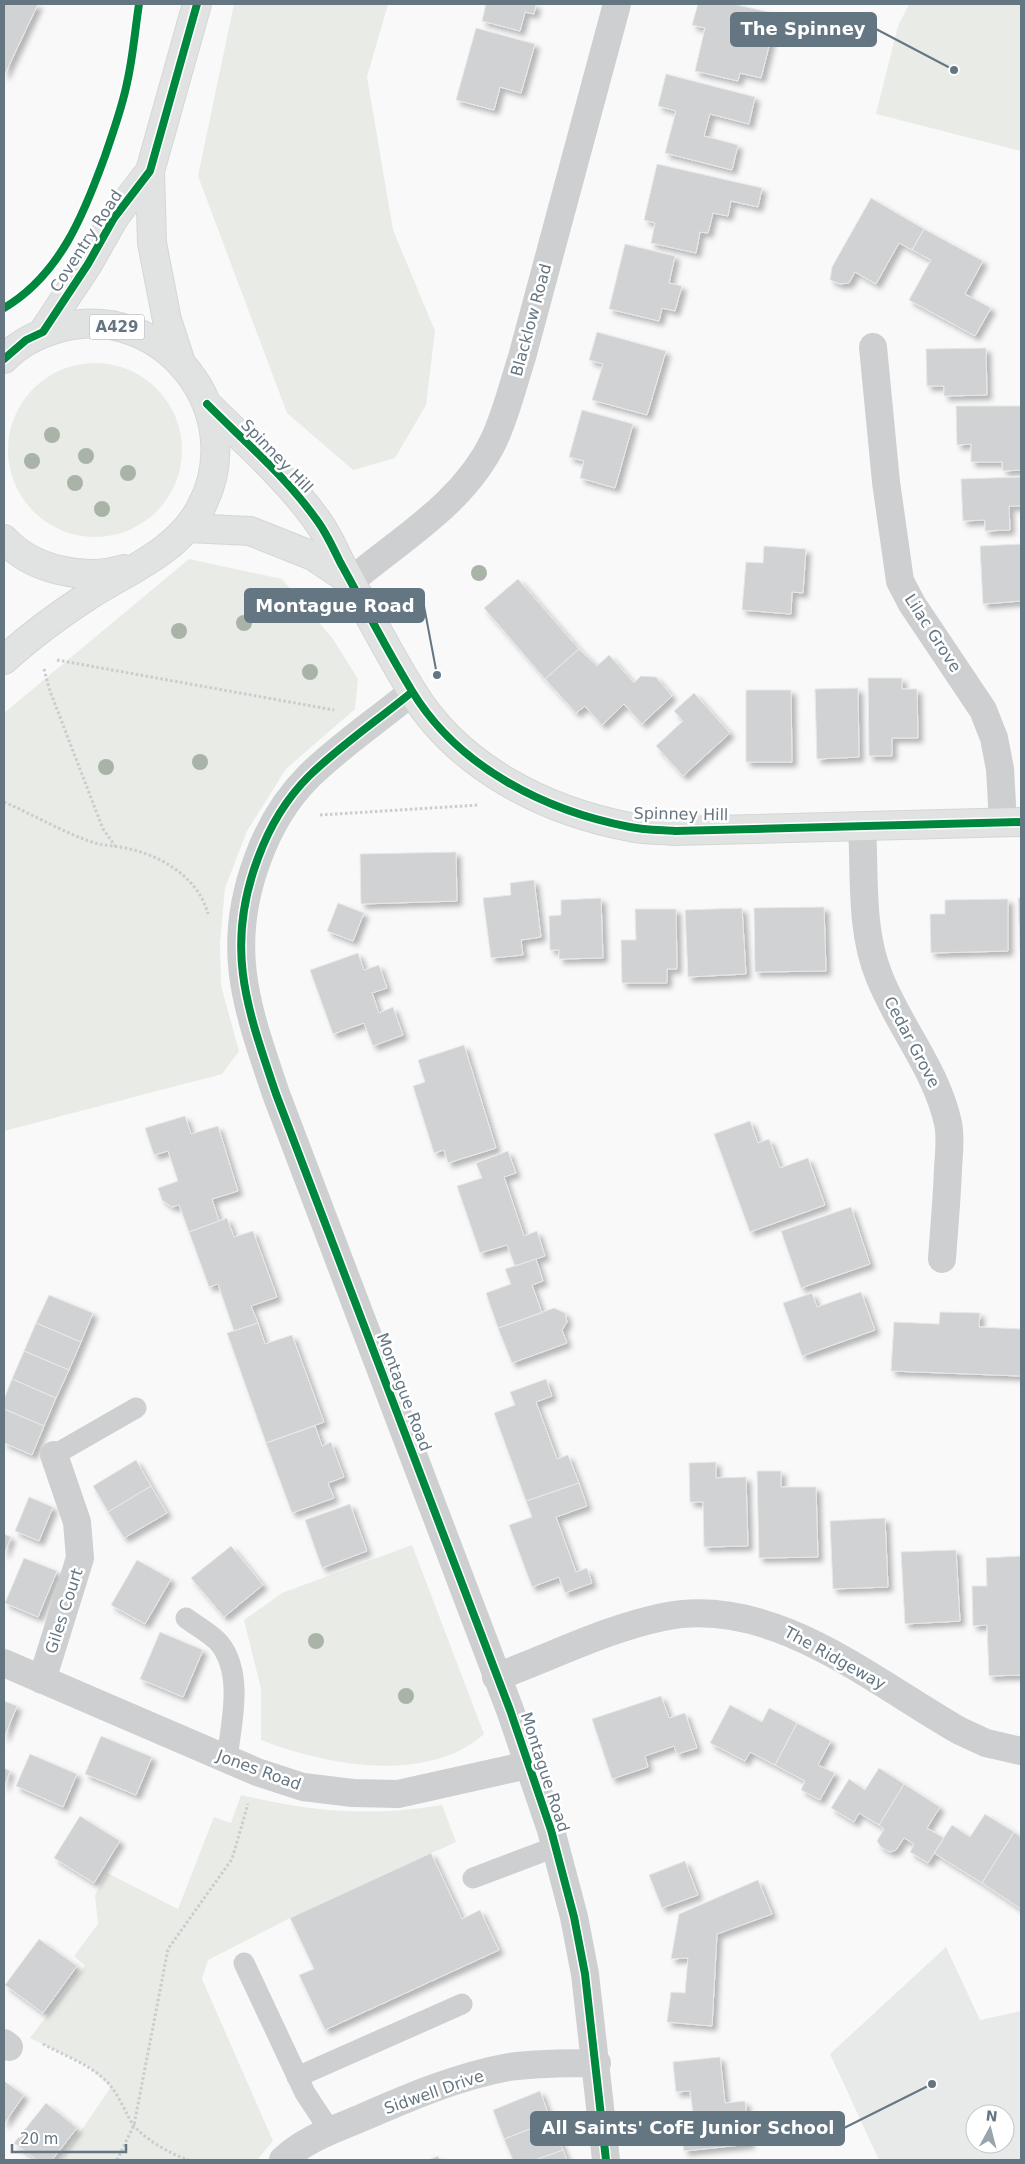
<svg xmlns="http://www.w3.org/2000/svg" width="1025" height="2164" font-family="'DejaVu Sans',sans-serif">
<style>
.built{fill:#e8e9e9;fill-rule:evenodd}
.green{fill:#e8ebe6}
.building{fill:#d0d2d3;stroke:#e8e8e8;filter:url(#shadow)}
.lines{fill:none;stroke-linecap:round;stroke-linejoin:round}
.secondary-casing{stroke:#d5d6d7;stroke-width:30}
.primary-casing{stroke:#d5d6d7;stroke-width:30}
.path{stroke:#cbcccd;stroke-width:3;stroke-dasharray:2.5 2.5;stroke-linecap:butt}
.lane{stroke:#cecfd0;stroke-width:21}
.street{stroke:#cecfd0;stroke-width:28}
.secondary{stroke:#e1e2e2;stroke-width:28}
.primary{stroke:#e1e2e2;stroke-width:28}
.cycleway-casing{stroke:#fff;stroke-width:11}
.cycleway{stroke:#00873e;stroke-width:8}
.tree{fill:#a9b3a7}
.labels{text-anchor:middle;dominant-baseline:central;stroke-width:5;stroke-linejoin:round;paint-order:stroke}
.shield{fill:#fff;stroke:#939fa8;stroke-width:1}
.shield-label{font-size:15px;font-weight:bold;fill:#657683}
.street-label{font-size:16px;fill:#657683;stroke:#fff}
.leader{fill:none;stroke:#657683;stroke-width:2}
.callout-dot{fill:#657683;stroke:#fff;stroke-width:2}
.callout{fill:#657683;stroke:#657683;stroke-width:2}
.callout-label{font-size:18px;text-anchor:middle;font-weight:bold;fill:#fff}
</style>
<defs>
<filter id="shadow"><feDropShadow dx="4.5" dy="4.5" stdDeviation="2.5" flood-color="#0004"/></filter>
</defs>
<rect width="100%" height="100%" fill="#f9f9f9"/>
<path class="built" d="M946,1947L980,2020L1021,2011V2160H879L830,2054ZM975,2114H1005V2144H975Z"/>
<path class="green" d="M234,4H388L367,77L393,230L435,331L426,405L395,458L353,470L287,413L198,176Z
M909,4H1021V151L876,114L898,26Z
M8 450a87 87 0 1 1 174 0a87 87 0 1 1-174 0Z
M189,559L282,579L333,639L358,679L355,709L286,769L247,831L225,888L220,942L221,986L239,1051L222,1074L4,1131V713Z
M412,1545L484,1734C427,1785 325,1765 261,1740V1689L244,1620L282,1593Z
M241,1795C312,1812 369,1817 442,1805L456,1842L290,1918L208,1960L202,1979L273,2141L258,2159L61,2160L111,2087L88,2066L30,2038L85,1966L74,1956L98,1924L95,1895L107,1873L178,1909L214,1817L231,1823Z"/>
<path class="building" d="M4,4H38L4,76Z
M486,4H536L534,14L525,12L520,31L482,21Z
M698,4H733L777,14L761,78L740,73L738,81L695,71L705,28L692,25Z
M476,28L535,44L521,93L500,87L494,110L456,100Z
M666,74L755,97L749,124L710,114L704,136L738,145L732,170L665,153L676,111L658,106Z
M657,164L762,188L758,207L731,201L728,216L713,213L708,233L700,232L696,253L651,243L655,223L644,220Z
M871,198L924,229L912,250L899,243L876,284L855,272L849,283L840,284L830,280L832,267Z
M924,229L983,261L965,294L991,308L975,336L909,300L931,260L912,250Z
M625,244L675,256L669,283L682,286L675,311L662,308L659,321L609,309Z
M597,332L666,351L647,415L592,400L603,364L589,360Z
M986,348L987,395L944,396V386H927L926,349Z
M956,406H1021V470L1003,471L1002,462H971V444L957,445Z
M582,410L633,424L615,488L580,478L584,461L569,457Z
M1021,477V506H1009L1010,530L985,531V520L963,521L961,479Z
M1021,544V601L983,604L980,546Z
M764,546L806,549L803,593L792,592L791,614L742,610L746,562L763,563Z
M518,579L579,649L545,679L484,608Z
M579,649L597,666L609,655L634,683L641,676L656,677L672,696L642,724L624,704L602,725L585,706L576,713L545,679Z
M868,678H902V689H917L918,738H892V756H869Z
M858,688L859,757L817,759L815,689Z
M746,690H791L792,762H746Z
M694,693L730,733L683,776L656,746L683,721L674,711Z
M456,852L457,901L361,904L360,854Z
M534,880L541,937L521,940L523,955L491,958L483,898L511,895L510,883Z
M601,898L603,958L559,959V950H550L549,916L561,915V900Z
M1018,898H1021V950H1020Z
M1008,899V951L931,953L930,914H945V900Z
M338,903L364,913L353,941L327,931Z
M824,907L826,971L755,972L754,908Z
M742,908L746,974L688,977L685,910Z
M635,909H676L677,969H667V983H622L621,940H636Z
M358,953L364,970L379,965L387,988L372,993L379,1013L393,1007L403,1035L373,1046L364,1023L333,1034L310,970Z
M464,1045L496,1148L448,1163L444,1150L434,1153L413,1086L425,1082L418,1060Z
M185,1116L191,1134L218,1126L238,1191L212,1199L219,1221L189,1232L179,1205L172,1207L162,1200L158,1188L178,1181L168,1151L154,1155L145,1128Z
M750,1121L758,1143L769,1139L780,1168L808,1158L825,1205L750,1232L714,1134Z
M508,1151L516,1173L504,1177L524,1236L537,1231L545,1256L515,1266L507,1245L480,1253L457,1186L482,1178L476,1163Z
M851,1207L870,1264L801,1288L781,1231Z
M227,1218L234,1237L253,1231L277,1297L251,1306L258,1323L234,1331L218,1284L209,1287L189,1232Z
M536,1259L543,1281L532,1285L542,1313L498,1328L486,1293L511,1284L505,1269Z
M861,1292L875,1330L802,1356L783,1303L812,1293L817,1307Z
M49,1295L93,1313L81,1342L36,1323Z
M554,1308L565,1313L567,1322L562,1330L567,1343L512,1363L498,1328Z
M940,1312L980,1313L979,1327L1021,1329V1376L891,1371L894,1322L939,1324Z
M36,1323L81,1342L69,1370L24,1351Z
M258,1323L265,1344L292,1335L324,1422L266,1443L227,1333Z
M24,1351L69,1370L56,1398L12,1379Z
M12,1379L56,1398L44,1426L4,1409V1399Z
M546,1379L552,1396L536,1402L557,1459L568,1455L579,1483L526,1501L494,1413L515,1405L510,1392Z
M4,1409L44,1426L32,1455L4,1443Z
M315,1426L322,1446L331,1442L344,1477L328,1483L334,1498L292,1513L266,1443Z
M136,1460L151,1486L108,1512L93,1486Z
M716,1462V1478L746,1477L748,1546L704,1547L703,1502H690L689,1463Z
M757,1471H781V1487H816L818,1557L759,1558Z
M579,1483L587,1506L556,1517L576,1572L587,1568L592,1583L565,1593L559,1577L532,1587L509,1525L532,1517L526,1501Z
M151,1486L167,1513L124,1538L108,1512Z
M29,1497L53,1507L39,1541L15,1531Z
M350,1504L367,1551L322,1568L305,1520Z
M885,1518L888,1587L833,1589L830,1521Z
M4,1534L11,1537L4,1554Z
M231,1546L263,1585L224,1617L191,1578Z
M956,1550L960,1621L905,1624L901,1552Z
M1021,1556V1675L989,1676L987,1625L973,1626L972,1586H987L986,1558Z
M24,1558L57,1571L38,1617L5,1603Z
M137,1560L171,1579L145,1624L111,1605Z
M160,1632L203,1650L183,1697L140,1679Z
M661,1696L669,1718L685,1713L697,1748L677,1754L674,1746L645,1756L648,1767L612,1779L592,1719Z
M4,1701L17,1706L4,1738Z
M730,1705L762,1722L769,1708L797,1723L775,1765L750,1752L745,1761L710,1743Z
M797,1723L831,1741L818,1765L835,1773L820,1800L801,1790L805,1781L775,1765Z
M101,1736L152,1757L136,1795L85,1774Z
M30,1754L77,1774L63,1807L16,1786Z
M4,1768L10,1771L4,1787Z
M879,1768L904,1784L879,1825L859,1813L854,1822L831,1808L849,1779L865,1790Z
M904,1784L940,1807L927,1828L944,1838L928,1863L910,1852L914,1844L904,1838L896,1850L890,1852L881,1847L877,1841L884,1829L879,1825Z
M985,1814L1014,1832L982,1883L934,1853L952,1825L970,1837Z
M80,1816L120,1841L94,1883L54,1858Z
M1014,1832L1021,1837V1909L982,1883Z
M431,1853L462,1919L480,1910L499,1950L325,2030L299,1975L314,1969L290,1918Z
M685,1861L698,1895L662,1908L649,1875Z
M758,1880L772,1914L717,1934L712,2026L667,2022L671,1992L685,1993L688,1958L671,1959L679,1914Z
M39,1939L77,1966L43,2013L5,1985Z
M720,2057L725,2103L745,2101L750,2144L684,2151L681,2122L694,2121L690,2091L676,2092L673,2062Z
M4,2081L24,2095L4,2124Z
M540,2091L551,2121L504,2139L493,2110Z
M46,2103L77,2128L52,2160H37L14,2143Z
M551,2121L563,2150L535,2160H513L504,2139Z
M563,2150L567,2160H535Z
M438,2156L440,2160H428Z"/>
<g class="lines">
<defs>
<path id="secondary" d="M207,404C244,441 286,477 316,519C326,532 333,548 340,562C364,605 386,649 412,691C458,767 545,811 630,827C644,830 660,830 675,831L1021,822
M188,528L250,531L313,556L346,578"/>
<path id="primary" d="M43,332L88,264L114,218L150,171
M4,359C19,343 38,334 59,328C164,300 252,414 200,509C177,552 127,571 88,596C59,615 29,637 4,660
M181,363L167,320L152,243L150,171L197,4
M4,539C32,570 84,581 124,569"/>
</defs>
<use href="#secondary" class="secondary-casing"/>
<use href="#primary" class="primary-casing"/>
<path class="path" d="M57,660L334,710
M44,669L50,691L103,829L115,846
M4,802C34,815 64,833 95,843C106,846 118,846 130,849C164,857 199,879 208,914
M320,815L479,805
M43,2044C63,2055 86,2063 103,2078C117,2090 123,2108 132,2123C142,2138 172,2155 189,2160
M117,2160L134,2125L168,1949L232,1859L248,1804"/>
<path class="lane" d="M54,1455L136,1408
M186,1618C196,1626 212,1634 220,1644C244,1675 231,1724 227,1759
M473,1878L555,1847
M244,1963L305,2093L330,2131
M297,2077L462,2004"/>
<path class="street" d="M873,347L886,482L900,581L912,604L983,710L994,738L1000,769L1003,822
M351,581C402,538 464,503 494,440C506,414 513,385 522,357L617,4
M412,692C378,720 341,745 309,776C286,799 269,828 258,858C224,948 247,1008 276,1094L510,1710L551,1830L574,1917L585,1974L606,2160
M862,826C865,875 860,930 879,976C899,1027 936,1069 948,1123C951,1137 949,1154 948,1168C947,1199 944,1229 942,1259
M4,1663L257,1772L303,1787L353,1793L398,1794L528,1765
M496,1677C551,1657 605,1629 663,1617C771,1594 872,1681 960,1731L986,1743L1021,1751
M42,1680L80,1558L77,1522L54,1455
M4,2043L9,2047
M283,2160C304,2140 332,2130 359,2119C407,2098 458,2076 509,2067C538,2063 568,2063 597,2063"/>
<use href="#secondary" class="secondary"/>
<use href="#primary" class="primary"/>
<defs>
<path id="cycleway" d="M4,308C60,275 84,214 105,156C113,132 122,108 127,83C133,57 135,30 139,4
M4,359L26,340L43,332L88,264L114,218L150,171L197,4
M207,404C244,441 286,477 316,519C326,532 333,548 340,562C364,605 386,649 412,691C458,767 545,811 630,827C644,830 660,830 675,831L1021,822
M412,692C378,720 341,745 309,776C286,799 269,828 258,858C224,948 247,1008 276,1094L510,1710L551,1830L574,1917L585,1974L606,2160"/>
</defs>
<use href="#cycleway" class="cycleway-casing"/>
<use href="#cycleway" class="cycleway"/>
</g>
<g class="tree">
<circle cx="52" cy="435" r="8"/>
<circle cx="86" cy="456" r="8"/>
<circle cx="32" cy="461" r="8"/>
<circle cx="128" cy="473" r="8"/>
<circle cx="75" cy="483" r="8"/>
<circle cx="102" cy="509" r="8"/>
<circle cx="479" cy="573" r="8"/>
<circle cx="244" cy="623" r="8"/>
<circle cx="179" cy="631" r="8"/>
<circle cx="310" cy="672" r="8"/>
<circle cx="200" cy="762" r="8"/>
<circle cx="106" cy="767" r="8"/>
<circle cx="316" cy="1641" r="8"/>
<circle cx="406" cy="1696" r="8"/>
</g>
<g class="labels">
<rect class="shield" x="89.5" y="314.5" width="55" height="25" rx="4"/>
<g class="shield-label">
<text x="117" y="327">A429</text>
</g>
<g class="street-label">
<text transform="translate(86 241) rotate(-57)">Coventry Road</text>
<text transform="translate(531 320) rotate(-75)">Blacklow Road</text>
<text transform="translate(277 456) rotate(46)">Spinney Hill</text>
<text transform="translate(933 633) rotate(57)">Lilac Grove</text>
<text transform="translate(681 814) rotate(1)">Spinney Hill</text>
<text transform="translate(912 1042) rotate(62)">Cedar Grove</text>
<text transform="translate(404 1392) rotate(69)">Montague Road</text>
<text transform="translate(64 1611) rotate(-72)">Giles Court</text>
<text transform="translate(835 1658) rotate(29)">The Ridgeway</text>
<text transform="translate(259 1770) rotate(20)">Jones Road</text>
<text transform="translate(545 1772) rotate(72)">Montague Road</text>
<text transform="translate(434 2092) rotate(-19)">Sidwell Drive</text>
</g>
</g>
<path class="leader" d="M954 70L876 29M437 675L424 606M932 2084L844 2128"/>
<g class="callout-dot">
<circle cx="954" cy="70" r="5"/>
<circle cx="437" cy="675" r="5"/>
<circle cx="932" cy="2084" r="5"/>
</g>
<g class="callout">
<rect x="731" y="13" width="145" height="33" rx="5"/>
<rect x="245" y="589" width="179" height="33" rx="5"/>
<rect x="531" y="2112" width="313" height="33" rx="5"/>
</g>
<g class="callout-label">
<text x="803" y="35">The Spinney</text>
<text x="335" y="612">Montague Road</text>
<text x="688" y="2134">All Saints' CofE Junior School</text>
</g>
<rect width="1025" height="2164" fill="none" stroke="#657683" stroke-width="10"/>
<g transform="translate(990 2129) rotate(7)"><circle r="24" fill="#ffffff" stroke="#c1c8cd"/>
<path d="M0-4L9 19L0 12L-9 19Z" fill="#99a4ac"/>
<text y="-8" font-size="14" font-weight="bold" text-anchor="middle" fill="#657683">N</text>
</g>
<path d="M12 2144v8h114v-8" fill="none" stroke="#657683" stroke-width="2.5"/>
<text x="20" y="2144" font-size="15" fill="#657683" stroke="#ffffff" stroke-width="4" paint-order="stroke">20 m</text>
</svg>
